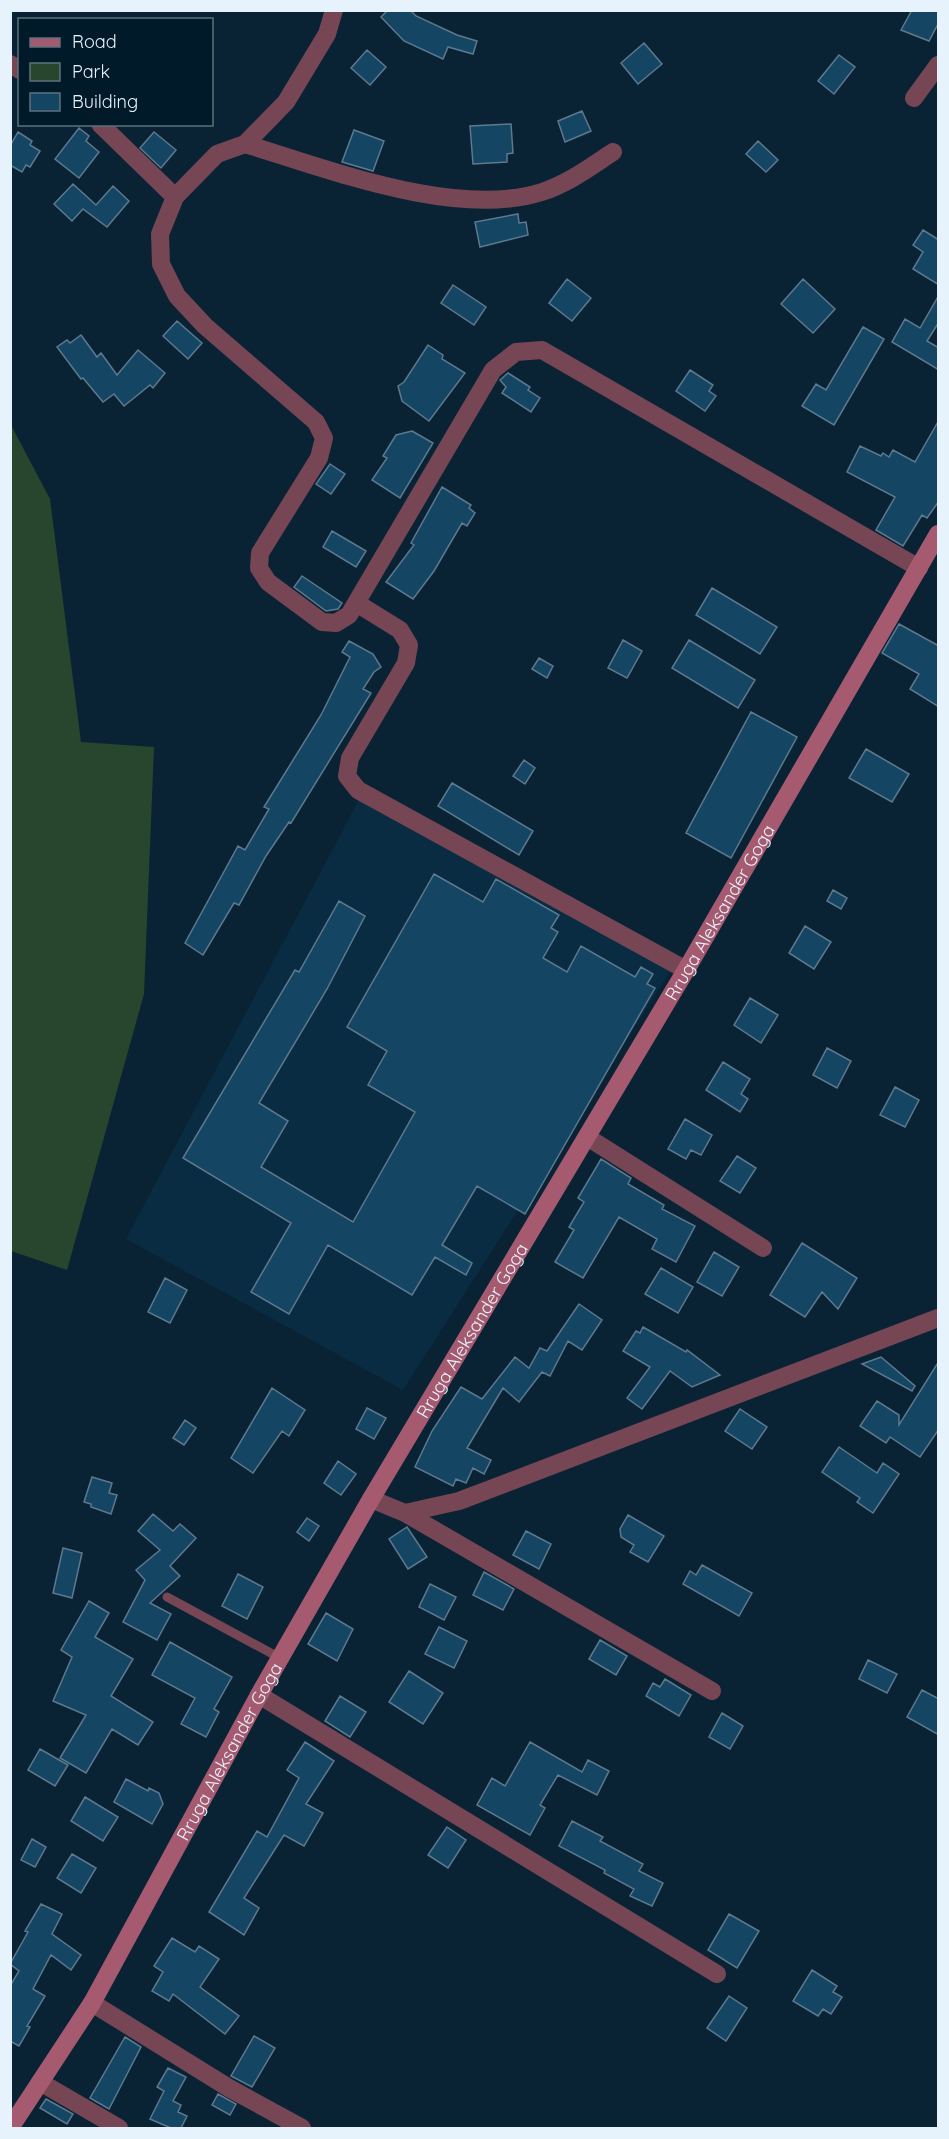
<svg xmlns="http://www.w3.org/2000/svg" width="949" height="2139" font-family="Quicksand,sans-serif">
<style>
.built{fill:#0a2c42}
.green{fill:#28462e}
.building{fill:#144563;stroke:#5e798e;stroke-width:1.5}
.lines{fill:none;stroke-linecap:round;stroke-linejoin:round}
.lane{stroke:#764654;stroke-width:9}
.street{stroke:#764654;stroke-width:18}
.secondary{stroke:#a65a70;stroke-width:18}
.labels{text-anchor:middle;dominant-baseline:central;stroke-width:4.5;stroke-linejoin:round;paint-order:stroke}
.street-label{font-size:18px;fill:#e7f3fc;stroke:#011a2a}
</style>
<rect width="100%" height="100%" fill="#092334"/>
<path class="built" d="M361,796L671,970L403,1390L126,1239Z"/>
<path class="green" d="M11,425L50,499L81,742L154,747L144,994L67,1270L11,1251Z"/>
<path class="building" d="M388,10H410L416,16L457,35L477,41L473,54L448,47L443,59L404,41L381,17Z
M912,10H939V22L929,41L901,30Z
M644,43L662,64L638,84L621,63Z
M367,50L386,67L370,85L351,68Z
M839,55L855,67L834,94L818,81Z
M582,111L591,131L565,142L558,121Z
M511,124L513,153L507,154V162L473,164L470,126Z
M79,128L89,136L86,141L99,152L79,178L55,159Z
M354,130L384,141L373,171L342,162Z
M18,132L32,141L30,145L40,151L30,167L26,165L22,172L10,165V146Z
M154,132L176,150L161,168L140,148Z
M758,141L778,160L766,172L746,154Z
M73,184L96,205L113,186L129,201L107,227L83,209L72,221L54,204Z
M518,214L519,223L526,222L528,235L480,247L475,222Z
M923,230L939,240V285L913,269L923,252L913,245Z
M567,279L591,298L572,321L549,303Z
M803,279L835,309L813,333L781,304Z
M453,285L486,307L474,325L441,303Z
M939,295V322L927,341L939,348V370L892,342L905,319L920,328Z
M177,321L202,343L188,359L163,336Z
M863,327L884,339L834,425L802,406L816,384L826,390Z
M81,335L97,357L101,353L117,375L138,350L165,373L153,388L150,385L124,406L114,394L103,402L83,378L81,379L57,347L67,340L70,343Z
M428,345L443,355L442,359L465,373L429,421L402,401L398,386L404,382Z
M690,370L713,385L709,391L716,396L705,411L676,391Z
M508,373L530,387L528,390L540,398L531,412L502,393L506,387L500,380Z
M939,420V501L927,518L922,515L903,546L876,530L895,497L847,472L860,446L881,456L883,453L889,457L893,450L915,462Z
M412,431L433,443L400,498L372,480L387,458L383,456L396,435Z
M330,464L345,474L331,494L316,484Z
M442,487L471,505L469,508L475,513L467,526L462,523L434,571L413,599L386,582L414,545L411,543Z
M332,531L366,551L356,567L323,547Z
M302,576L342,603L338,609L326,611L294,587Z
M712,588L777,627L760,654L696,615Z
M899,624L939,646V707L910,689L919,674L882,653Z
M623,640L642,651L627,678L608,668Z
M689,640L755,680L738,708L672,668Z
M349,641L373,654L381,667L374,672L363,689L371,693L291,823L289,822L266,856L239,905L234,903L203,955L185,943L238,846L245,850L269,809L264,807L321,715L350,657L342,652Z
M539,658L553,666L547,678L532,669Z
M751,712L797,737L731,858L686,833Z
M866,749L909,774L892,802L849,778Z
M524,760L535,768L525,784L513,776Z
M452,783L533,831L519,855L438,806Z
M434,874L483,902L496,879L559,915L551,928L558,932L543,958L567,972L581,946L635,977L641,967L653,974L647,984L655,988L525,1214L477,1186L442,1245L472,1263L466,1275L435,1257L412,1295L328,1245L289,1314L251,1292L291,1223L183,1158L295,970L299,972L339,901L365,916L327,989L259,1103L288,1121L261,1167L353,1222L415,1112L368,1085L387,1051L347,1027Z
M833,890L847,898L841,909L827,901Z
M805,926L831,942L814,969L789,953Z
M750,998L778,1015L761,1043L734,1025Z
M827,1048L851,1061L837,1088L813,1075Z
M723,1062L750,1079L741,1094L748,1099L740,1112L706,1090Z
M895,1087L919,1100L905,1127L880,1115Z
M685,1119L712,1135L701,1155L691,1150L686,1159L668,1149Z
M737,1156L756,1168L740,1193L720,1181Z
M601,1159L631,1178L628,1184L664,1205L662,1209L695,1226L676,1262L652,1249L657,1239L619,1217L583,1278L555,1262L574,1230L569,1227L584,1202L578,1198Z
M802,1243L857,1278L838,1309L822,1292L805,1317L770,1295Z
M714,1252L739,1267L722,1296L697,1282Z
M661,1268L693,1287L678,1313L645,1294Z
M165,1278L187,1290L170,1323L148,1312Z
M579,1304L602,1320L582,1350L568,1341L550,1376L542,1372L519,1402L503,1388L467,1448L491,1460L484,1474L473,1468L466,1483L456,1479L453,1486L415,1467L432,1431L461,1387L482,1399L515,1357L529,1368L540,1348L547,1351Z
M643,1327L686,1352L687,1350L720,1375L692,1387L670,1371L642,1409L627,1398L650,1367L623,1351L636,1331L640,1333Z
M881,1357L915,1386L912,1391L862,1364Z
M939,1361V1429L920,1457L890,1437L886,1443L860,1426L877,1401L899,1415V1425Z
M272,1388L305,1410L289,1436L282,1431L253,1473L231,1458Z
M367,1408L386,1418L374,1439L356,1429Z
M740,1409L767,1427L752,1449L725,1431Z
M185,1420L196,1428L184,1445L173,1438Z
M839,1447L877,1473L883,1463L899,1474L873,1513L857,1502L860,1498L822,1472Z
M338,1461L356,1474L341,1495L324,1483Z
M92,1477L112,1483L109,1493L117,1495L111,1514L91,1507V1504L84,1502Z
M153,1514L173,1531L180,1524L196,1538L170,1566L180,1576L150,1603L171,1614L157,1640L123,1622L145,1580L136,1570L160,1550L138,1531Z
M628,1515L664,1536L648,1562L630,1552L634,1545L621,1537L620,1529Z
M307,1518L319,1526L309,1541L297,1532Z
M407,1527L427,1557L408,1569L389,1539Z
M526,1531L551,1544L539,1569L513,1555Z
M63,1548L82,1553L72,1598L53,1593Z
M702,1565L752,1593L739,1616L683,1584L690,1571L696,1575Z
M484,1572L514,1589L503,1610L473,1595Z
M238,1574L263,1587L247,1619L222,1606Z
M430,1584L456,1597L444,1620L419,1607Z
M89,1601L109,1613L95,1637L133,1659L111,1696L153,1722L138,1745L112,1729L86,1773L60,1758L86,1715L53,1701L72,1657L61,1650Z
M326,1613L353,1629L337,1661L308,1644Z
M439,1627L467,1641L454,1668L425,1654Z
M600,1640L627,1656L616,1675L589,1659Z
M170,1642L232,1677L214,1709L219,1712L206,1737L181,1724L195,1698L152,1675Z
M868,1660L897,1674L887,1693L859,1679Z
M409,1671L443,1693L423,1724L389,1702Z
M665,1679L691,1695L679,1716L646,1696L653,1683L660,1687Z
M922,1690L939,1699V1735L907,1717Z
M340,1696L366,1712L350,1737L325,1721Z
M722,1713L743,1726L730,1749L709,1737Z
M305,1742L334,1761L306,1804L323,1813L304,1846L284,1835L244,1898L259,1908L244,1935L209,1912L257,1831L267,1837L299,1778L287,1770Z
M530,1742L582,1772L588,1760L609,1771L597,1795L558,1775L540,1805L545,1808L530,1835L477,1805L492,1778L505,1786Z
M40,1749L68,1765L55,1786L28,1770Z
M126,1779L148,1791L149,1788L159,1793L163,1804L152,1824L114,1802Z
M85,1797L118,1817L103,1841L71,1821Z
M572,1821L603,1837L600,1841L643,1864L639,1871L663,1883L652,1906L630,1896L634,1889L604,1873L605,1870L559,1846Z
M447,1827L466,1840L448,1868L428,1855Z
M32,1839L46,1847L35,1867L21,1860Z
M72,1854L96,1868L81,1893L57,1878Z
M41,1904L62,1914L52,1934L81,1955L71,1970L51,1955L33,1989L45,1996L27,2026L30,2027L19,2046L10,2041V1986L19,1971L10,1964L28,1932L25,1931Z
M729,1914L759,1931L737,1968L708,1950Z
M172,1938L195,1952L199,1946L219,1959L200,1987L239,2016L225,2034L173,1994L169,2001L152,1991L163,1972L154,1966Z
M812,1970L837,1986L833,1992L842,1997L831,2014L823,2009L818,2016L793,2001Z
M729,1996L747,2008L726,2041L707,2028Z
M254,2036L275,2048L252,2087L231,2076Z
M125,2037L141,2047L109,2109L90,2098Z
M168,2068L186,2077L173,2101L181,2105L178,2112L187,2116L181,2128H171L150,2119L164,2091L157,2087Z
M218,2094L236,2104L230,2115L212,2105Z
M46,2099L73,2114L67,2124L40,2108Z"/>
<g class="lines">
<path class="lane" d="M167,1597L280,1658"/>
<path class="street" d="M334,10L327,34L286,102L245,144L217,154L175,197L160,234L161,264L177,296L205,326L316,422L324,438L319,458L260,553L259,568L268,582L322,622L336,623L349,615L493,370L516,352L542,350L919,568
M10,64L20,70
M914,98L938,65
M100,124L175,197
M245,144C329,169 455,219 542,192C569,183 590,167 613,152
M358,604L400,630L409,645L406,663L350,758L347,776L358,790L686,970
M587,1137L763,1248
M371,1499L405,1513L459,1501L938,1318
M405,1513L712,1691
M259,1695L717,1974
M92,2003L229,2088L302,2128
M40,2082L119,2128"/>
<path class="secondary" id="s1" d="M10,2128L92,2003L259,1695L371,1499L686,970L938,534"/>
</g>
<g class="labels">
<g class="street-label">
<text stroke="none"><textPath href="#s1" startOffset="1408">Rruga Aleksander Goga</textPath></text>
<text stroke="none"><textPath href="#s1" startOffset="922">Rruga Aleksander Goga</textPath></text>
<text stroke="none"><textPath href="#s1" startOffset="436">Rruga Aleksander Goga</textPath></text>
</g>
</g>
<rect width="949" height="2139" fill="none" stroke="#e7f3fc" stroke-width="24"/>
<rect x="18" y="18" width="195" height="108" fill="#011a2a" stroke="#5d717e" stroke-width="1.5"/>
<rect x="30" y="38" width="30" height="9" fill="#a65a70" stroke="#5d717e" stroke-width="1.5"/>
<text x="72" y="48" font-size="18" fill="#e7f3fc">Road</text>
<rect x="30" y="63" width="30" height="18" fill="#28462e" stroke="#5d717e" stroke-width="1.5"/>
<text x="72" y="78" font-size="18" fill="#e7f3fc">Park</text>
<rect x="30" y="93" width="30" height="18" fill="#144563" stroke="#5d717e" stroke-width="1.5"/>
<text x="72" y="108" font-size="18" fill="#e7f3fc">Building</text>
</svg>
